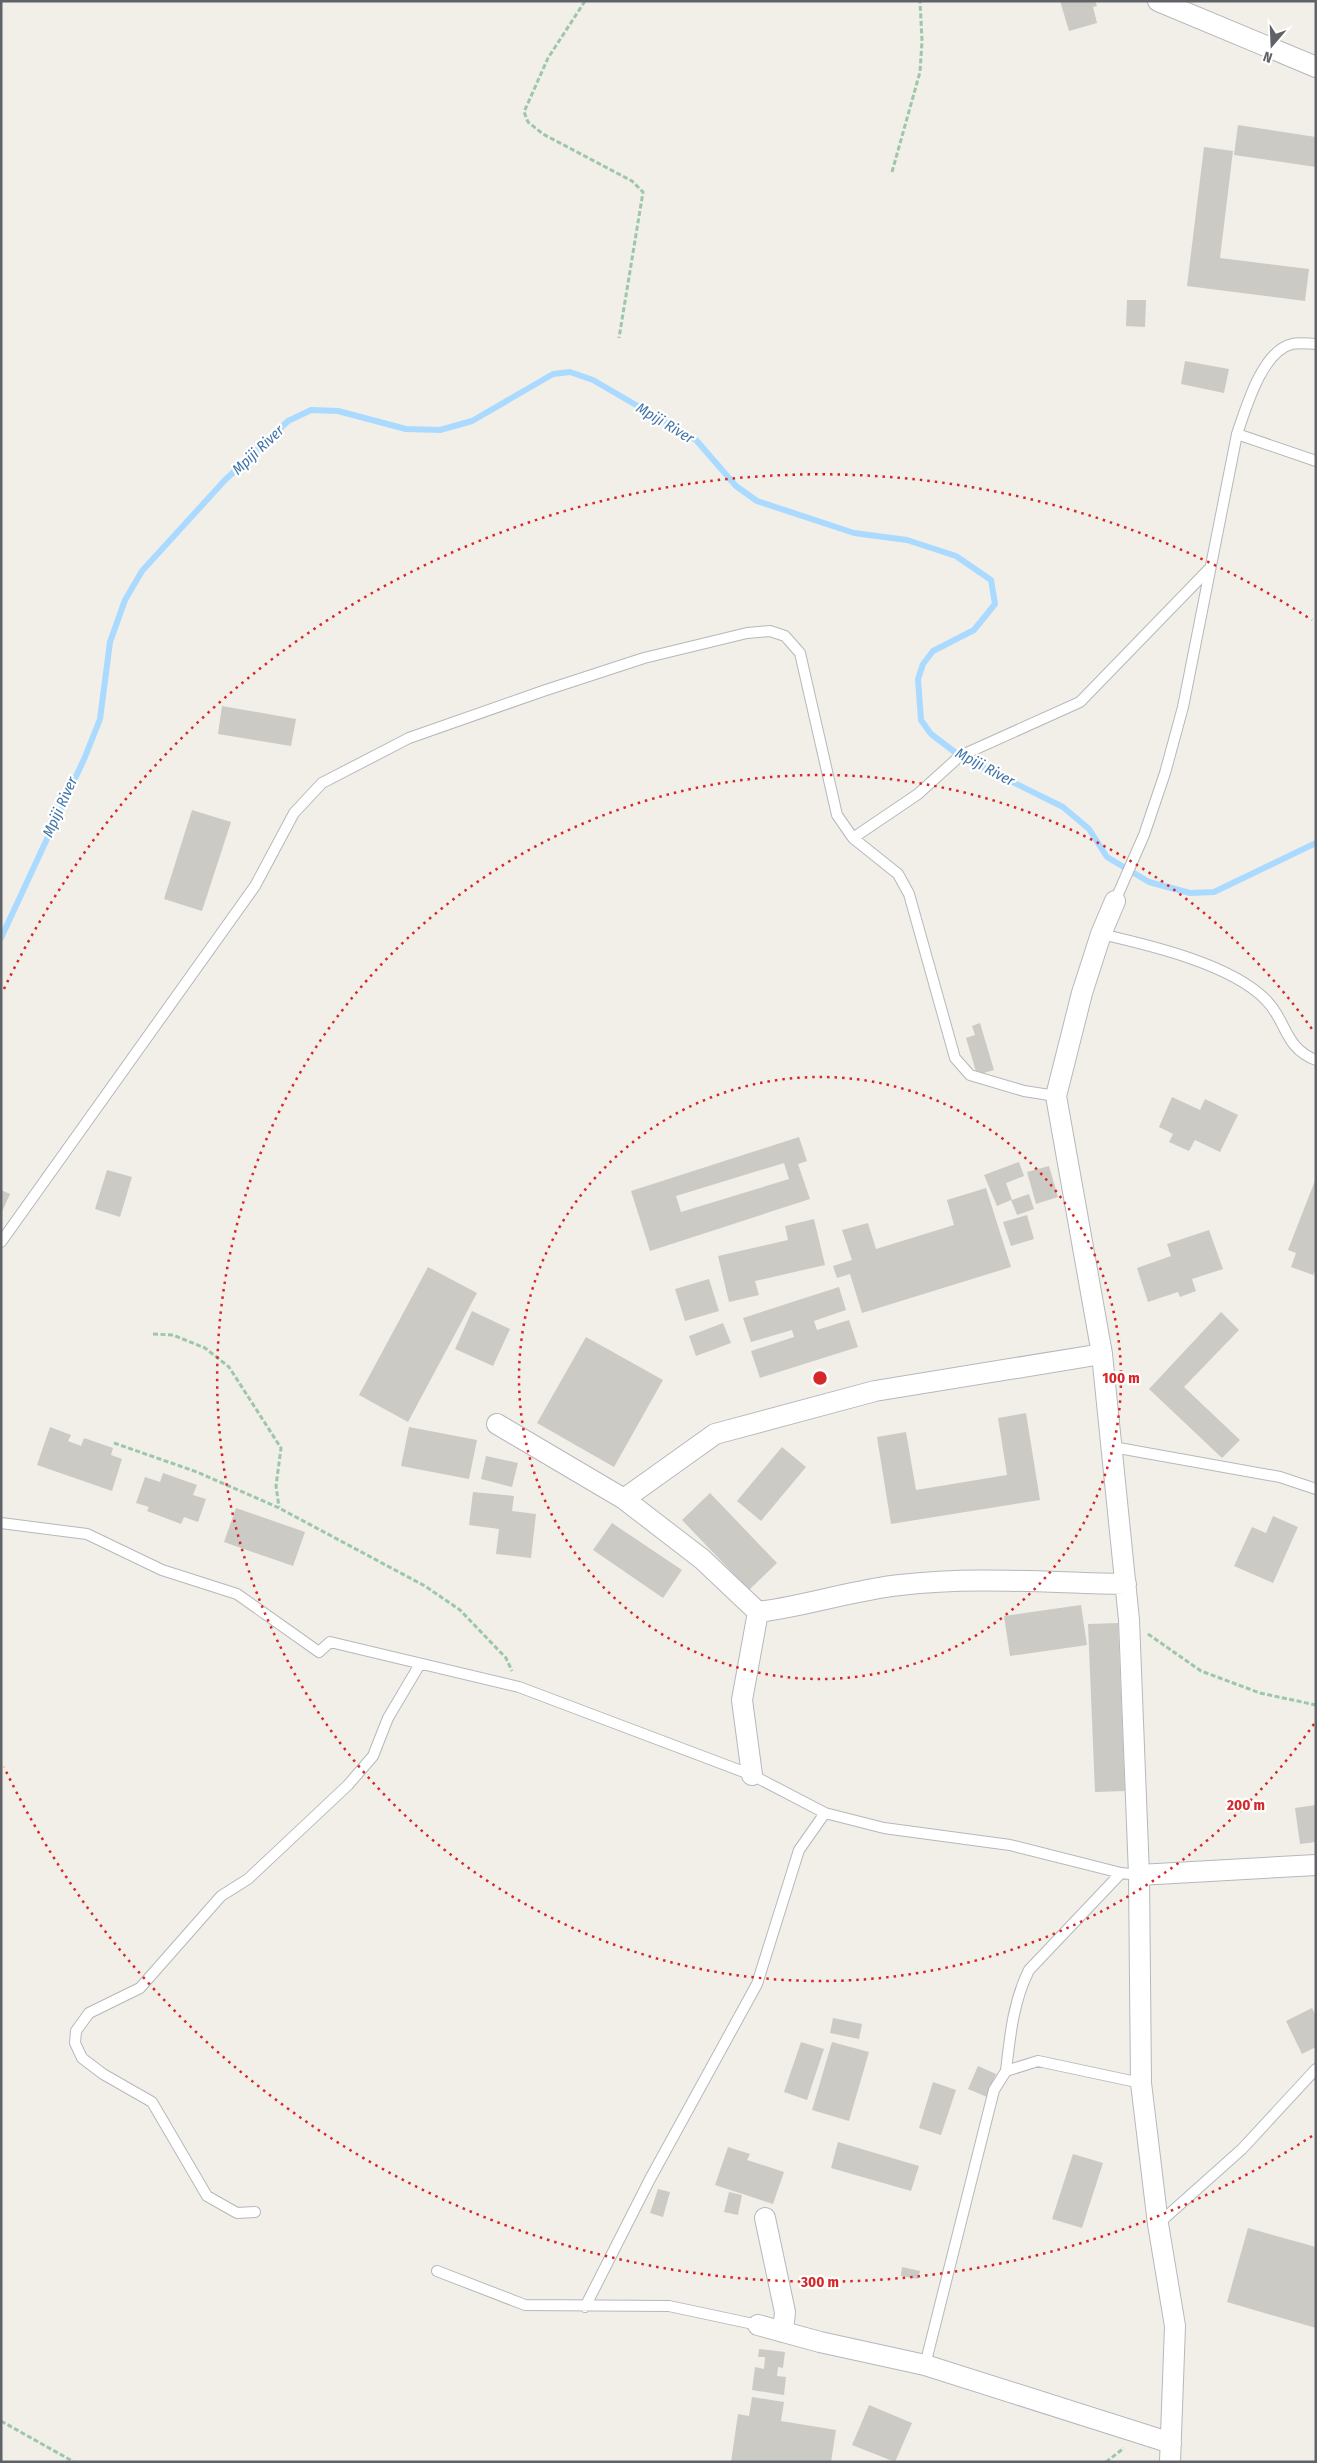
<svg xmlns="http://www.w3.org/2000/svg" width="1317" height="2463" font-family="'Fira Sans Condensed',sans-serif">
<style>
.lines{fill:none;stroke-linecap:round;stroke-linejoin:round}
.stream{stroke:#aadaff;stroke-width:6}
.building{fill:#cccac5;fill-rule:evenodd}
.lane-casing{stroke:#b5b8bc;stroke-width:12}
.street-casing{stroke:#b5b8bc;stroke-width:22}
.path{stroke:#9cc7a9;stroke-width:3;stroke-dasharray:5 2.5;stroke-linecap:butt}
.lane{stroke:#fff;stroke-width:10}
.street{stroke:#fff;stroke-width:20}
.ring{fill:none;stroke:#d62828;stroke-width:2.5;stroke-dasharray:2.5 5}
.labels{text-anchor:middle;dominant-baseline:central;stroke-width:4.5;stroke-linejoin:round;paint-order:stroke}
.water-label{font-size:15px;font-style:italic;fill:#4174aa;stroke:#fff}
.centre{fill:#d62828;stroke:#fff;stroke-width:2.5}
.ring-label{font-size:15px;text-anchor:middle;font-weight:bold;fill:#d62828;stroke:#fff;stroke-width:4.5;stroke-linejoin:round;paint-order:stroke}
</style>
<rect width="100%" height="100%" fill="#f1efe8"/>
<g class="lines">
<path class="stream" d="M1,938L85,757L100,719L110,642L125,600L142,571L225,480L288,421L311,410L338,411L406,429L440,430L472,421L553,374L570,372L593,380L696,440L736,486L757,501L854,533L907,540L956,556L991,580L995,604L974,630L933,651L923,664L918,679L921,720L931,734L960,756L1063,807L1089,829L1107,857L1149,882L1190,893L1214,892L1316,843"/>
</g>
<path class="building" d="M1060,1H1095L1097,6L1093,7L1097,23L1069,31Z
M1238,125L1316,137V167L1234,155Z
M1204,147L1233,151L1220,258L1309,269L1305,301L1187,286Z
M1127,300H1146L1145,327L1126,326Z
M1185,361L1229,369L1224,393L1181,384Z
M222,706L296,719L291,746L218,734Z
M192,810L231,822L202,911L164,899Z
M980,1023L994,1070L977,1075L966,1038L975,1035L972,1026Z
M1172,1097L1200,1110L1205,1099L1238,1115L1220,1152L1195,1140L1189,1151L1169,1142L1173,1134L1159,1127Z
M799,1137L807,1161L798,1164L810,1199L650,1251L631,1191ZM784,1163L789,1179L681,1212L676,1196Z
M1019,1162L1024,1176L1006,1183L1012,1200L1029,1194L1034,1209L1017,1215L1011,1200L997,1206L984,1175Z
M1049,1166L1058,1197L1036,1204L1027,1172Z
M107,1170L132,1177L120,1217L95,1209Z
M1316,1178V1269L1313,1275L1291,1267L1296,1253L1288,1250Z
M986,1188L1011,1267L862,1313L850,1274L837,1278L833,1266L852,1260L842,1230L868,1223L876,1249L954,1225L947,1200Z
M1,1190L10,1194L1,1214Z
M1027,1215L1034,1239L1011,1246L1003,1222Z
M814,1219L825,1265L755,1281L759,1295L729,1302L718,1256L788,1240L785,1226Z
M1209,1230L1223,1269L1192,1279L1196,1291L1180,1297L1178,1292L1148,1302L1137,1268L1171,1256L1167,1244Z
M428,1267L477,1293L408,1422L359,1395Z
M709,1279L719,1311L685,1321L675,1289Z
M839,1287L846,1310L814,1321L817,1330L849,1320L858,1347L760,1378L751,1351L794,1337L792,1330L751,1342L743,1318Z
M472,1311L510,1329L493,1366L455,1349Z
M1221,1312L1239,1330L1184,1387L1240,1440L1222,1458L1149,1389Z
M723,1323L731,1343L696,1356L689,1336Z
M586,1337L663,1380L614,1467L537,1423Z
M1026,1413L1040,1500L891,1524L877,1437L906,1432L916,1490L1007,1475L998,1418Z
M50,1427L71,1435L68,1441L81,1446L84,1438L113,1448L111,1455L122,1459L112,1491L37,1465Z
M409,1427L477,1440L469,1479L401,1466Z
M782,1447L806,1467L761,1521L737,1501Z
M486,1456L518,1463L512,1487L481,1479Z
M163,1473L197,1485L193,1495L206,1499L198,1522L184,1517L181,1524L147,1511L149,1507L136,1503L145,1477L160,1482Z
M473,1492L514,1496L512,1511L536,1514L531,1558L496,1554L499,1529L469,1525Z
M710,1493L777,1563L749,1590L682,1520Z
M236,1508L305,1532L293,1566L224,1542Z
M1273,1516L1298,1527L1273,1583L1234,1566L1252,1527L1266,1533Z
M612,1523L682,1570L663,1598L593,1550Z
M1081,1605L1087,1645L1010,1656L1004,1616Z
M1118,1623L1125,1791L1095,1792L1088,1624Z
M1316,1805V1842L1300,1844L1295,1808Z
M1312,2008L1316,2016V2047L1302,2054L1286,2021Z
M833,2018L862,2024L859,2039L830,2033Z
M801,2042L824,2049L807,2100L784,2092Z
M832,2042L869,2052L849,2121L812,2110Z
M978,2066L996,2074L987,2097L968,2089Z
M933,2082L956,2090L941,2135L919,2128Z
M838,2142L919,2166L911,2191L831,2168Z
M728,2147L750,2154L747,2160L784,2172L773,2204L715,2185Z
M1073,2154L1103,2163L1082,2228L1052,2219Z
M658,2189L670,2192L663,2217L650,2213Z
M729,2192L742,2195L738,2215L724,2212Z
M1248,2228L1316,2247V2328L1227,2302Z
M902,2267L920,2271L918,2279L901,2276Z
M759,2349L785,2352L783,2368L778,2367L777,2376L786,2377L784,2395L752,2390L755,2367L764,2369L765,2357H758Z
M752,2397L784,2402L781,2421L836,2430L831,2462H731L738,2414L749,2416Z
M869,2405L912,2423L895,2462L852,2445Z"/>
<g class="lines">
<defs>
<path id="lane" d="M1237,434L1316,461
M853,838L918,794L960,756L1080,702L1209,569
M1115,901L1144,835L1165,773L1183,707L1237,434C1246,408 1262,351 1292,344C1299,342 1309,344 1316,344
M1101,934C1149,945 1231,964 1266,1000C1287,1021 1284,1048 1316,1060
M1,1242L255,886L294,813L322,783L409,738L543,691L644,658L747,633L770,631L785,636L800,653L837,815L853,838L898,874L909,894L955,1058L970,1075L1024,1091L1056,1096
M1113,1447L1280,1477L1316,1489
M1,1523L87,1534L162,1570L237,1594L319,1652L330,1642L519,1687L752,1775L825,1813L884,1828L1010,1845L1121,1873L1139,1875
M1006,2071C1010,2036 1013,2002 1029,1970L1121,1873
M255,2212L237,2213L207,2196L152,2102L103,2074L82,2058L75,2043L76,2031L89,2013L140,1988L221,1896L248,1879L348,1785L373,1756L388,1718L420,1664
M1158,2224L1242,2149L1316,2069
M437,2271L525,2305L669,2306L758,2325
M585,2307L650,2179L757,1984L799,1850L825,1813
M925,2365L994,2090L1006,2071L1038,2061L1141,2083"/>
<path id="street" d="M1158,1L1316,67
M1115,901L1101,934L1082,993L1056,1096L1102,1354L1129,1620L1139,1875L1141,2083L1158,2224L1175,2326L1170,2462
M497,1424L624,1499L702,1559L758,1612L742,1700L752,1775
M624,1499L715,1434L875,1391L1102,1354
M758,1612C806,1606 853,1590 900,1585C975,1576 1051,1583 1126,1584
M1139,1875L1316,1865
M765,2218L785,2312L783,2332
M758,2325L820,2342L925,2365L1171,2443"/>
</defs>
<use href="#lane" class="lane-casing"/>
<use href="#street" class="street-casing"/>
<path class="path" d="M585,1L548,58L524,112L528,122L543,134L632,181L643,192L619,338
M892,172L920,72L922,41L920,1
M153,1334L173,1335L205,1348L229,1367L281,1448L276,1486L279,1507
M114,1443L197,1472L279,1508L425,1586L460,1610L506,1658L512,1671
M1148,1634L1201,1671L1260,1693L1316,1705
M1,2421L74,2462
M1106,2462L1124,2448"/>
<use href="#lane" class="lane"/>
<use href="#street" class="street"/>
</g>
<g class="ring">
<circle cx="820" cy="1378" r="301"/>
<path d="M1314 1724A603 603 0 1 1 1314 1032"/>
<path d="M1312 2136A904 904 0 0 1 4 1767M4 989A904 904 0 0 1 1312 620"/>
</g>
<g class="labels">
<g class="water-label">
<text transform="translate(665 423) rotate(31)">Mpiji River</text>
<text transform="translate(258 450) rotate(-43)">Mpiji River</text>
<text transform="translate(985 767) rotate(28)">Mpiji River</text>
<text transform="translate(60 807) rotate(-66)">Mpiji River</text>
</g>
</g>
<circle cx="820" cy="1378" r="8" class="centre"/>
<g class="ring-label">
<text x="1121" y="1383">100 m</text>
<text x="1246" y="1810">200 m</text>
<text x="820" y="2287">300 m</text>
</g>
<rect width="1317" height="2463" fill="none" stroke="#5f6368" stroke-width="5"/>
<g transform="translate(1272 45) rotate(199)" stroke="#ffffff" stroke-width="4" paint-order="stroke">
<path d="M0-4L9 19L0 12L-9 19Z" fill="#5f6368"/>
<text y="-8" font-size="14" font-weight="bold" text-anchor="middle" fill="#5f6368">N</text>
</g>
</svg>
